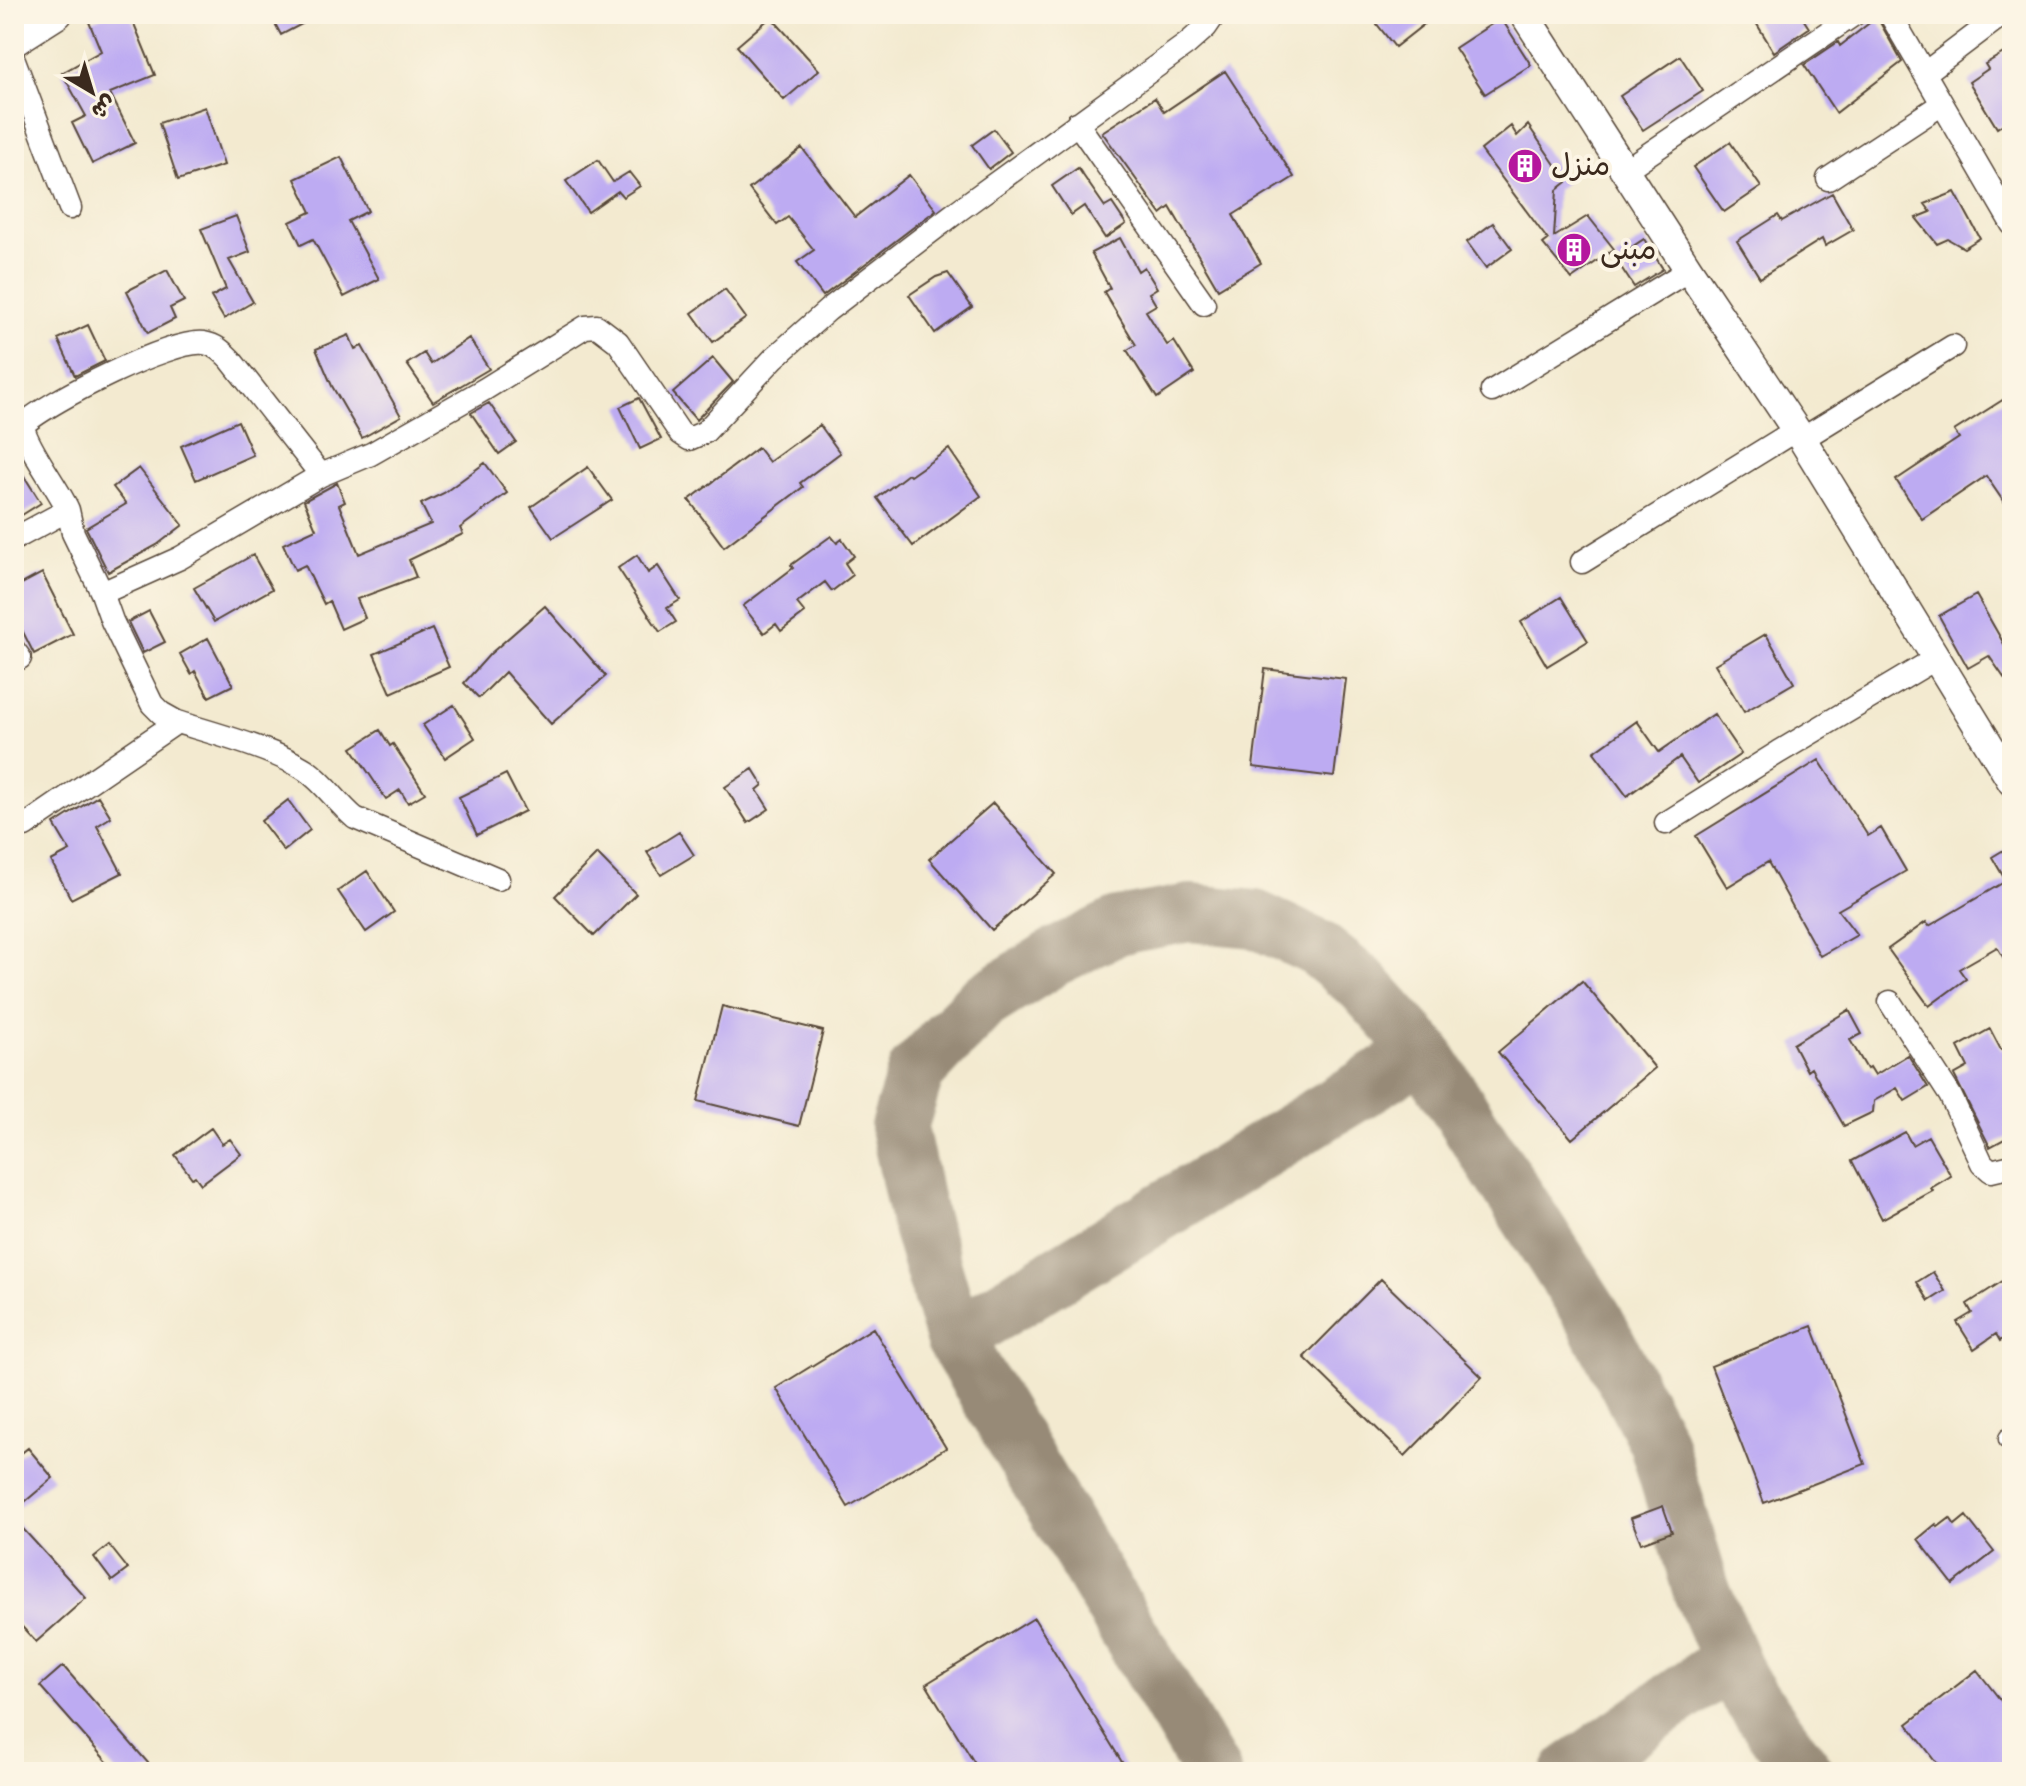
<svg xmlns="http://www.w3.org/2000/svg" width="2026" height="1786" font-family="Mynerve,'Playpen Sans Arabic',sans-serif">
<style>
.lines{fill:none;stroke-linecap:round;stroke-linejoin:round}
.taxiway{stroke:#978a77;stroke-width:58}
.building{fill:#bdabf2}
.minor-casing{stroke:#574739;stroke-width:25}
.major-casing{stroke:#574739;stroke-width:31}
.minor{stroke:#fff;stroke-width:22}
.major{stroke:#fff;stroke-width:28}
.labels{text-anchor:middle;dominant-baseline:central;stroke-width:8;stroke-linejoin:round;paint-order:stroke}
.poi-label{font-size:30px;fill:#3b2a1e;stroke:#fcf5e5;text-anchor:start}
</style>
<rect width="100%" height="100%" fill="#fcf5e5"/>
<filter id="ink" filterUnits="userSpaceOnUse"><feTurbulence type="fractalNoise" baseFrequency=".0125" numOctaves="2"/><feDisplacementMap in="SourceGraphic" scale="16" xChannelSelector="R" yChannelSelector="G"/><feConvolveMatrix kernelMatrix="1 2 1 2 8 2 1 2 1" color-interpolation-filters="sRGB"/></filter>
<filter id="wash" filterUnits="userSpaceOnUse"><feTurbulence type="fractalNoise" baseFrequency=".006" numOctaves="4" result="noise"/><feDisplacementMap in="SourceGraphic" scale="32" xChannelSelector="R" yChannelSelector="G"/><feGaussianBlur stdDeviation="1.8" result="paint"/><feColorMatrix in="noise" values="0 0 0 0 0 0 0 0 0 0 0 0 0 0 0 0 0 1.4 0 .05"/><feComposite in="paint" operator="in"/></filter>
<g filter="url(#wash)">
<rect width="100%" height="100%" fill="#f3ead0"/>
<g class="lines">
<path class="taxiway" d="M954,1338L1423,1052
M1212,1772L954,1338L918,1216L899,1127L916,1072L981,1003L1053,958L1118,926L1190,913L1255,919L1317,948L1363,985L1423,1052L1594,1318L1657,1441L1702,1592L1741,1684L1805,1772
M1570,1772L1730,1660"/>
</g>
<g id="blocks">
<path class="building" d="M108,14H130L155,75L110,93L135,143L92,164L72,123L86,116L62,73L101,51L89,22Z
M270,14H321L281,35Z
M1369,14H1437L1395,47Z
M1755,14H1800L1809,28L1774,52L1755,21L1758,19Z
M771,17L819,70L784,100L737,46Z
M1877,17L1902,62L1836,113L1804,65L1838,42L1840,46Z
M1501,18L1531,65L1485,94L1455,48Z
M2012,48V118L1997,128L1969,82L1988,69L1985,64Z
M1680,56L1703,91L1643,130L1620,96Z
M1225,71L1294,177L1233,215L1261,263L1218,289L1170,207L1161,214L1102,132L1155,98L1164,112Z
M205,107L224,165L178,180L159,123Z
M1528,125L1567,182L1557,190L1554,237L1588,216L1614,249L1572,279L1543,244L1548,240L1481,150L1511,126L1517,136Z
M994,129L1011,152L989,169L972,145Z
M1730,142L1761,187L1724,212L1693,167Z
M802,148L855,217L909,175L936,210L823,296L797,262L814,250L788,217L777,225L749,189Z
M341,157L368,211L348,221L379,279L344,297L313,239L301,245L290,222L311,212L295,179Z
M598,160L613,182L629,172L640,186L623,197L618,191L588,212L566,181Z
M1078,168L1105,207L1112,203L1126,224L1105,238L1084,206L1071,215L1052,186Z
M1955,192L1980,238L1964,248L1948,239L1937,244L1916,218L1931,212L1925,204Z
M1832,193L1853,230L1825,246L1822,239L1760,278L1737,241L1778,215L1782,221Z
M236,216L250,252L229,260L253,302L224,319L211,297L226,289L201,229Z
M1493,223L1512,249L1486,268L1467,242Z
M1120,238L1138,271L1144,267L1157,288L1149,293L1156,305L1146,311L1167,345L1174,341L1194,373L1157,398L1127,350L1136,345L1104,292L1110,288L1091,253Z
M1644,239L1663,269L1634,287L1615,258Z
M167,270L184,301L170,308L175,319L148,333L127,291Z
M948,273L972,307L935,333L909,295L936,277Z
M725,289L746,318L713,342L692,313Z
M88,325L105,361L75,376L58,339Z
M349,335L355,349L362,346L401,416L362,438L332,386L316,349Z
M469,338L489,369L433,402L407,364L424,353L431,364Z
M713,358L733,382L696,420L673,393Z
M2012,394V514L1986,476L1922,519L1896,480L1959,438L1954,431Z
M639,398L661,439L640,449L620,407Z
M489,403L516,442L499,454L471,413Z
M238,421L253,455L196,480L181,446Z
M820,425L840,453L800,483L803,487L724,547L689,500L758,448L769,462Z
M949,449L981,496L913,546L877,498L908,474L910,476Z
M14,460L41,503L14,520Z
M485,463L507,493L460,528L463,534L409,560L416,577L357,599L365,618L341,629L329,601L324,604L305,565L295,570L283,544L316,529L304,501L337,483L345,502L339,505L359,554L431,524L421,504L444,493Z
M588,467L612,500L553,538L531,507Z
M139,468L183,525L157,545L108,572L86,528L126,504L113,487Z
M831,536L837,543L842,539L854,556L845,563L853,575L832,591L825,582L797,603L805,613L781,631L776,624L764,633L743,606L793,568L791,565Z
M253,555L272,589L214,622L194,588Z
M637,555L648,573L658,566L680,600L667,608L676,622L660,632L618,568Z
M42,573L73,634L34,654L14,614V588Z
M1976,595L2012,658V689L1989,656L1968,668L1939,616Z
M1561,597L1588,641L1547,666L1521,622Z
M545,606L606,676L551,724L505,672L479,698L464,683L490,654Z
M149,611L165,642L143,653L128,622Z
M432,629L449,667L391,693L374,654Z
M1766,634L1794,683L1744,712L1715,664Z
M208,638L233,685L209,697L195,671L191,674L180,654Z
M1265,669L1346,679L1334,777L1253,767Z
M454,705L475,738L445,758L423,725Z
M1714,714L1741,754L1698,783L1680,757L1627,796L1594,752L1637,721L1659,752Z
M380,730L390,746L393,744L425,793L408,803L400,790L386,799L352,748Z
M1819,760L1868,836L1881,828L1906,871L1838,910L1857,935L1820,956L1768,862L1727,887L1696,836Z
M753,769L763,785L757,790L769,809L748,823L725,787Z
M506,774L525,811L477,835L459,797Z
M98,796L111,817L97,826L122,873L71,899L51,861L70,851L54,824Z
M288,800L310,830L284,851L261,821Z
M993,803L1056,874L992,930L929,859Z
M679,832L694,855L661,875L647,852Z
M2012,845V972L1997,947L1959,969L1966,979L1929,1006L1888,949L1926,922L1929,926L2006,881L1992,857Z
M597,854L636,894L594,936L555,896Z
M367,871L394,912L366,932L338,891Z
M1582,981L1655,1068L1572,1139L1498,1052Z
M722,1006L823,1031L799,1126L698,1101Z
M1849,1010L1862,1034L1850,1040L1867,1069L1870,1067L1875,1075L1908,1055L1928,1087L1905,1101L1897,1088L1874,1101L1873,1112L1844,1126L1811,1068L1807,1071L1793,1044Z
M1990,1029L2001,1050L2012,1044V1135L1990,1147L1954,1075L1968,1067L1958,1047Z
M211,1128L222,1144L230,1139L241,1154L201,1184L195,1176L192,1178L175,1155Z
M1905,1132L1912,1145L1928,1136L1951,1176L1931,1188L1933,1191L1882,1219L1852,1161Z
M1933,1272L1945,1291L1929,1301L1917,1282Z
M2012,1275V1333L2000,1341L1996,1334L1974,1349L1957,1322L1972,1313L1967,1304Z
M1381,1279L1482,1377L1405,1456L1304,1357Z
M1812,1326L1865,1464L1764,1503L1711,1366Z
M873,1328L946,1448L848,1507L776,1388Z
M28,1448L53,1478L14,1511V1459Z
M1663,1506L1672,1532L1641,1543L1631,1518Z
M1966,1516L1994,1552L1953,1584L1918,1539L1936,1524L1938,1527L1950,1518L1955,1525Z
M14,1519L86,1598L36,1642L14,1618Z
M109,1545L128,1569L112,1581L94,1557Z
M1034,1618L1128,1772H980L926,1684Z
M63,1666L156,1772H116L40,1686Z
M1977,1670L2012,1715V1772H1944L1907,1724Z"/>
</g>
</g>
<g filter="url(#ink)">
<use href="#blocks" fill-opacity="0" stroke="#574739" stroke-width="2"/>
<g class="lines">
<defs>
<path id="minor" d="M1890,14L2012,224
M14,60L70,208
M1925,73L2003,14
M1077,123L1204,304
M1625,170L1855,14
M1828,179L1942,104
M1492,391L1689,270
M1802,439L1953,346
M68,510C60,490 21,440 24,424C49,401 171,339 204,343C216,345 222,351 230,359L321,475
M14,539L68,510L73,533L102,593L180,558L321,475L371,454L485,389L585,327L597,326L618,342L680,433L689,439L705,432L774,358L828,310L959,210L1187,44L1206,27L1215,14
M1582,562L1796,430
M102,593L112,621L152,704L161,713L177,722C213,733 276,750 306,770C325,783 337,803 355,818L498,879
M14,650L20,658
M1666,823L1779,752L1935,659
M25,826L177,722
M1890,1002L1950,1095L1982,1163L1991,1171L2012,1166
M2010,1439L2012,1437"/>
<path id="major" d="M1524,14L1689,270L1802,439L2012,782
M14,42L58,14"/>
</defs>
<use href="#minor" class="minor-casing"/>
<use href="#major" class="major-casing"/>
<use href="#minor" class="minor"/>
<use href="#major" class="major"/>
</g>
</g>
<defs>
<symbol id="building-disc" viewBox="-11 -11 22 22"><circle r="9.5" fill="#b5179e" stroke="#fcf5e5"/><path d="M-4-6H4V6H1V3H-1V6H-4ZM-2.5-4.3h1.7v1.8h-1.7ZM.8-4.3h1.7v1.8H.8ZM-2.5-1h1.7V.8h-1.7ZM.8-1h1.7V.8H.8Z" fill="#fff"/></symbol>
</defs>
<g fill-rule="evenodd">
<use href="#building-disc" x="1505" y="146" width="40" height="40"/>
<use href="#building-disc" x="1554" y="230" width="40" height="40"/>
</g>
<g class="labels">
<g class="poi-label">
<text x="1551" y="166">منزل</text>
<text x="1600" y="250">مبنى</text>
</g>
</g>
<rect width="2026" height="1786" fill="none" stroke="#fcf5e5" stroke-width="48"/>
<g transform="translate(92 92) rotate(142)" stroke="#fcf5e5" stroke-width="6" paint-order="stroke">
<path d="M0-6L14 30L0 20L-14 30Z" fill="#3b2a1e"/>
<text y="-12" font-size="22" font-weight="bold" text-anchor="middle" fill="#3b2a1e">ش</text>
</g>
</svg>
